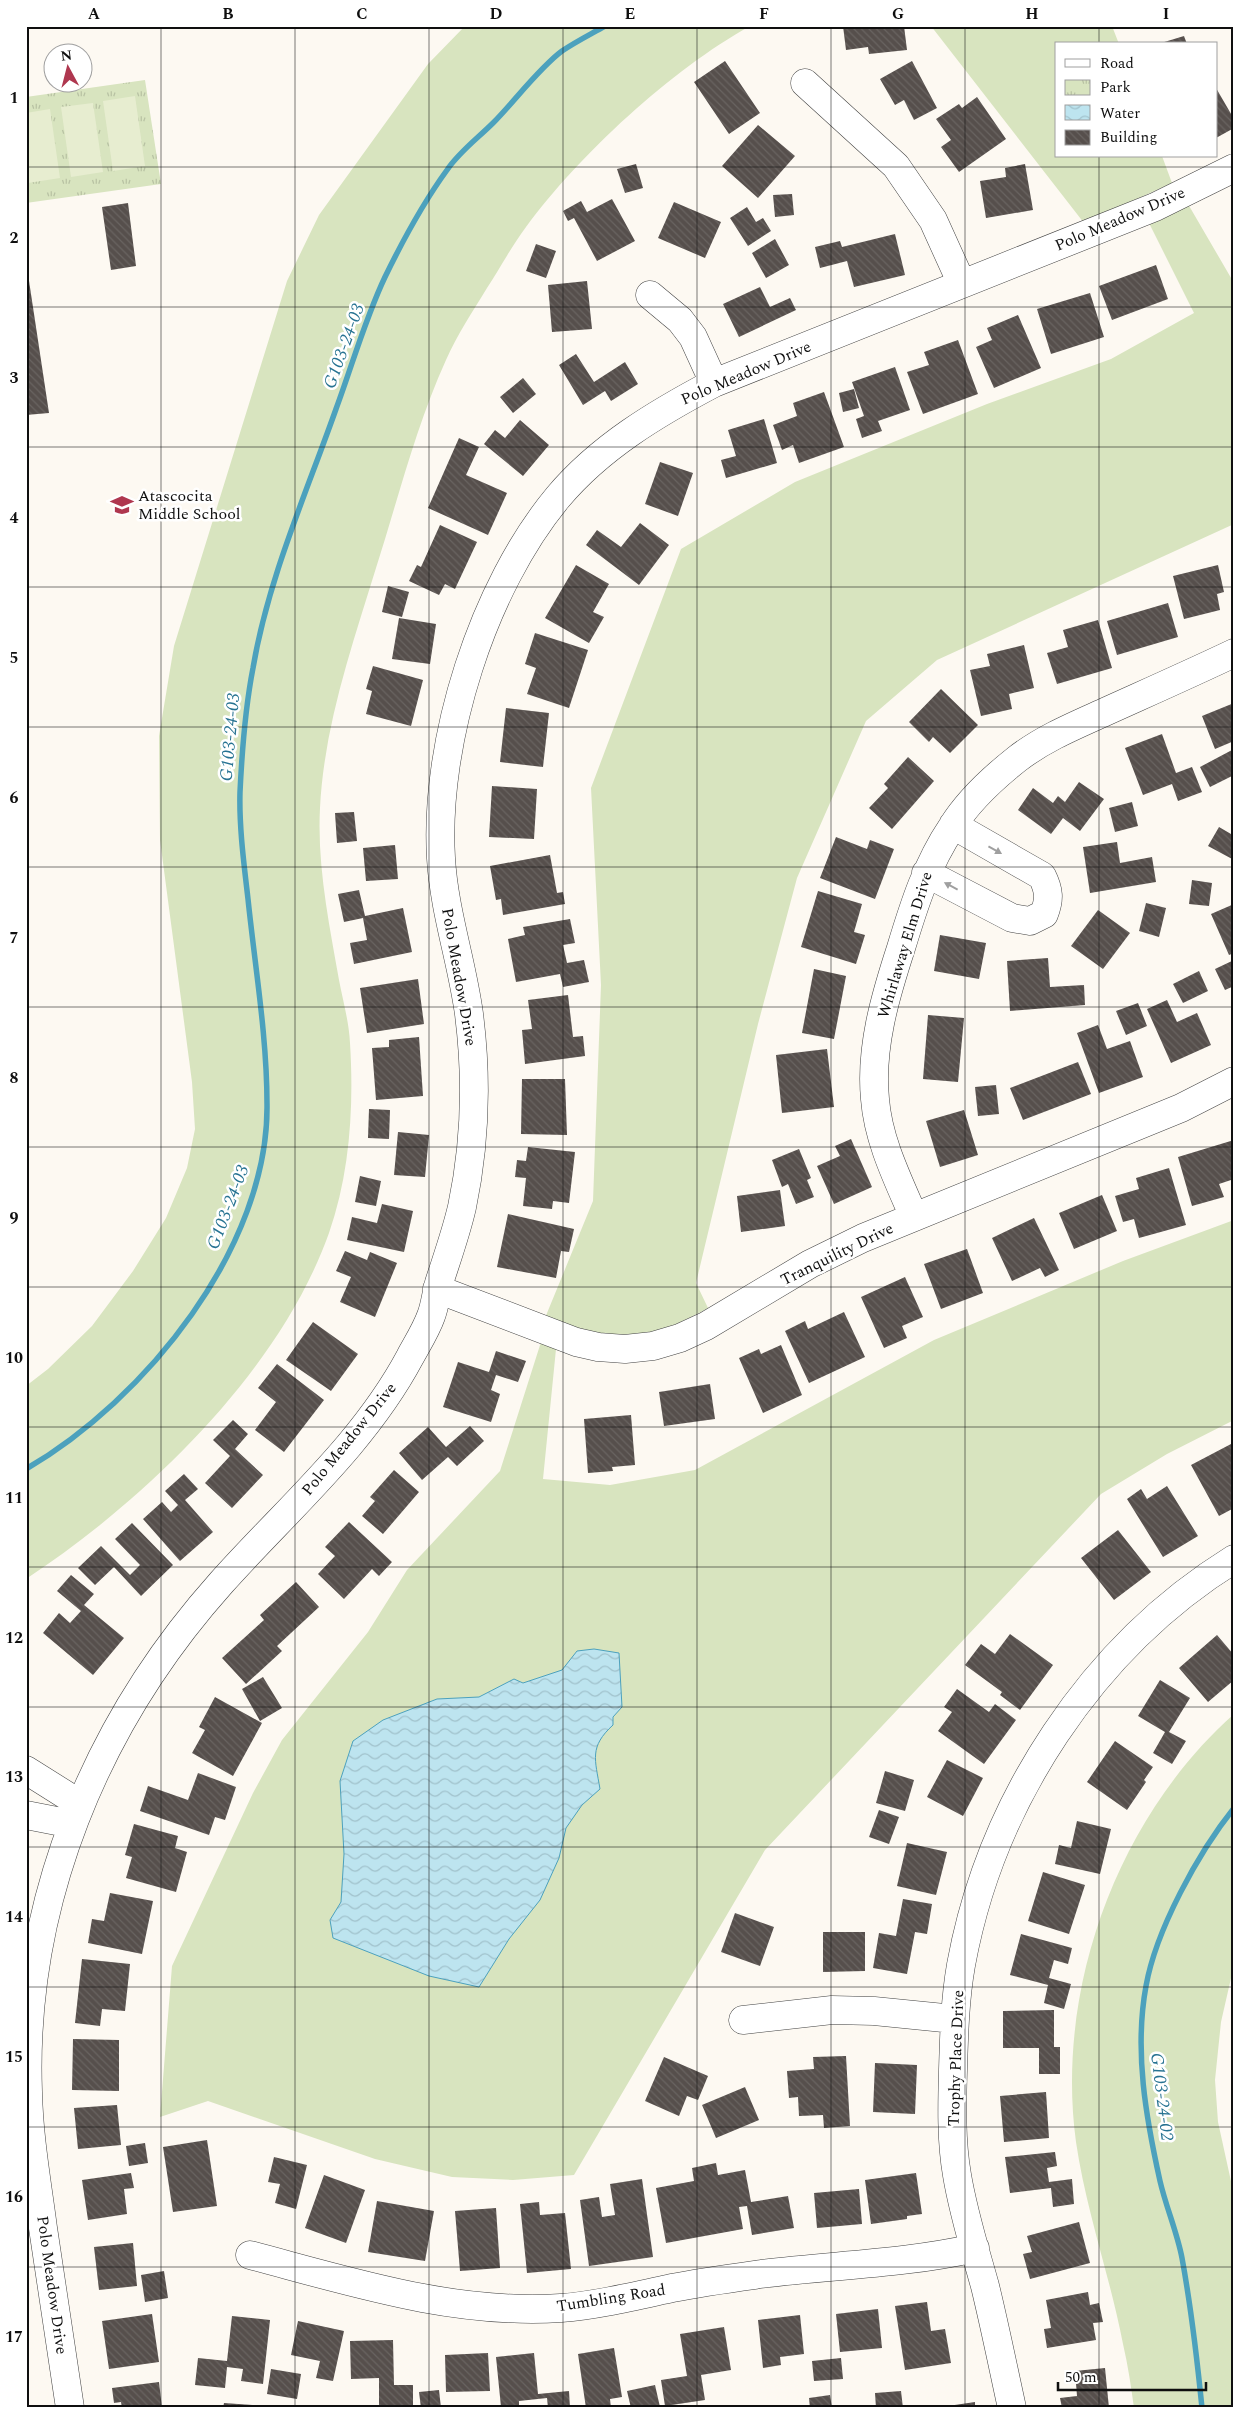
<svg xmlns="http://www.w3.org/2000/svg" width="1260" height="2434" font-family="Spectral,serif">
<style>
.grass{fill:#d8e4bf}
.park{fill:url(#park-tufts)}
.pitch{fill:#e7edd0}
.water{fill:url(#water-waves);stroke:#4ca1bd}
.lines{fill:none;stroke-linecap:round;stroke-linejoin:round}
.stream{stroke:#4ca1bd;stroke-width:5.5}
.building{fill:url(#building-back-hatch)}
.minor-casing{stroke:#424242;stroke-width:29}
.minor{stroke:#fff;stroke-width:28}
.oneway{fill:#9f9f9f}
.grid{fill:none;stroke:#0f0f0f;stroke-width:1;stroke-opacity:0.55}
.labels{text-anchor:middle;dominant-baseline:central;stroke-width:5;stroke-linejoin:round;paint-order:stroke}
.street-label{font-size:16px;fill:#0f0f0f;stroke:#fff}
.poi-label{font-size:16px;fill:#0f0f0f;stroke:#fff;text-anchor:start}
.water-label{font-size:18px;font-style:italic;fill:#277392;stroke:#fff}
.neatline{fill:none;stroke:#0f0f0f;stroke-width:2}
.grid-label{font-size:16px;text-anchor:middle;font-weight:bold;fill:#0f0f0f}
</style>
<defs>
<pattern id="park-tufts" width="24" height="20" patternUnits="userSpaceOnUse" patternTransform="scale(1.25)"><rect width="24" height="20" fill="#d8e4bf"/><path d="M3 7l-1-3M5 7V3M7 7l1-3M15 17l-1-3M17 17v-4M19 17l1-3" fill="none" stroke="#b8c2a3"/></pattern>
<pattern id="water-waves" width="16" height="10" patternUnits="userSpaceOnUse" patternTransform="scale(1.25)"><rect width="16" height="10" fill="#bde4ef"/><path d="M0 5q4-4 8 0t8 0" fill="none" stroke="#a1c2cc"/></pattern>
<pattern id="building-back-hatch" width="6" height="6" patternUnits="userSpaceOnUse" patternTransform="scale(1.25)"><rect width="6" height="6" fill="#564f4c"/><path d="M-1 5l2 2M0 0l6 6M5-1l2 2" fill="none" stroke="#696461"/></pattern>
</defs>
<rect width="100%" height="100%" fill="#fdf9f2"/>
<path class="grass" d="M465,26H750C671,70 580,154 526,227C512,246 500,268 487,288C473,311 457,335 446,360C416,426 398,499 376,568C352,646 324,726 320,808C317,866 329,923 339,980C343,1001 349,1022 350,1043C354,1106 350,1173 329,1233C280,1371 146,1500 26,1579V1386L48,1369L92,1326L133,1271L166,1218L187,1168L195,1129L192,1082L160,840L159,736L174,646L287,281L319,215L428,64Z
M931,26H1112L1119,44H1056V156H1162L1172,183L1084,223Z
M1188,204L1234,283V524L937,660L866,721L797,878L758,1024L696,1283L708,1308C642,1345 616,1342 545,1318L593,1201L601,985L591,788L681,549L795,482L987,404L1111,359L1194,313L1149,223Z
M1234,1220V1420L1167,1454L1101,1494L765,1850L574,2175L513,2180L452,2177L375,2159L208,2101L160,2117L172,1966L253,1793L282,1740L368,1632L407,1570L500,1471L541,1342L556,1349L543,1479L610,1485L695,1470L934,1340L1123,1261Z
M1234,1714V1965L1221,2022L1215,2080L1218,2122L1234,2195V2408H1134C1131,2387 1128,2365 1123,2344C1110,2276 1086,2211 1076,2142C1055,1988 1118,1817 1234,1714Z"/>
<path class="park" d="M145,80L161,184L26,203V97Z"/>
<path class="pitch" d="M135,96L145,166L113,171L103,101Z
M93,103L103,172L71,177L61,107Z
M50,109L60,178L28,183L26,113Z"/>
<path class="water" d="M594,1649L619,1653L622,1707L613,1717V1725C589,1747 595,1759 600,1789L582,1805L566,1828L559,1858L540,1900L509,1939L479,1987L429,1976L333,1938L330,1920L341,1902L344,1854L340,1781L353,1741L383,1720L437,1699L479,1697L514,1679L523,1683L562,1670L577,1651Z"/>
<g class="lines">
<path class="stream" d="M26,1469C145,1400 269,1247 267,1104C267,1036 255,967 248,899C244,864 239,827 240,792C242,750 245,709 253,668C268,579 306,494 336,409C352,366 365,319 385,277C403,240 423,203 447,170C459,152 478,138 493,123C514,102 539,68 562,51C575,42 591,34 605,26
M1202,2408C1197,2358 1191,2307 1182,2258C1177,2232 1166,2207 1160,2181C1146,2118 1134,2051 1146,1986C1156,1930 1198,1853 1234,1808"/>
</g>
<path class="building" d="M843,26H904L907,50L869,54L868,47L846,50Z
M1184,36L1187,44H1161V43Z
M725,61L760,113L729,134L694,82Z
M912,61L937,108L914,120L904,100L895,105L880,79Z
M1216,88L1234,119V128L1216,138Z
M977,97L1006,139L959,172L941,147L951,140L936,119L959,104L962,108Z
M758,125L795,156L758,198L722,166Z
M636,164L643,188L625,193L617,169Z
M1025,164L1033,210L986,218L980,181L1006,177L1005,168Z
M792,194L794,215L775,217L773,195Z
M612,199L635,241L597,261L574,218L568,221L563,211L581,201L587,212Z
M674,202L721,222L705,258L658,238Z
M128,203L136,266L111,270L102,207Z
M747,207L756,222L763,218L771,231L748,246L730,218Z
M895,234L905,275L854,287L847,261L820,268L815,247L840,241L842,247Z
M775,239L789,265L766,278L752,253Z
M536,244L556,251L546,278L526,271Z
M26,261L49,413L26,415Z
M1156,265L1168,299L1112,320L1099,286Z
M587,281L592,329L552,332L548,285Z
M760,287L770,307L790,298L796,310L739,337L723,304Z
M1090,293L1104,337L1051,354L1037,309Z
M1018,315L1041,368L994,388L976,347L992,340L987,328Z
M958,340L978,394L923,414L907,372L929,365L924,352Z
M576,354L594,382L625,362L638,384L611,401L605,391L583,405L559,365Z
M895,367L910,410L878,421L882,431L862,438L856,419L864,416L852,382Z
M523,378L536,394L513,413L500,397Z
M854,389L859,408L843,412L839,393Z
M824,392L844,447L799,463L793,445L782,450L773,425L797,416L793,403Z
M764,419L777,463L726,478L721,460L736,456L728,430Z
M520,420L549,445L523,476L484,444L495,430L505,438Z
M459,438L479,447L466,475L507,493L488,535L428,508Z
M660,462L693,473L678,516L645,504Z
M640,523L669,545L639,585L586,545L597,530L621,547Z
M440,525L477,542L455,589L445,584L439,595L409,581L417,565L421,567Z
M576,565L609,584L593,612L604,617L589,643L545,618Z
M1218,565L1224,592L1217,594L1220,610L1184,619L1173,576Z
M388,586L409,592L402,617L382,612Z
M1168,603L1178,637L1117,655L1107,621Z
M399,618L436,624L430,664L392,659Z
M1098,620L1112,668L1057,684L1047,653L1068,647L1063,630Z
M535,633L588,650L569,708L527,694L536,668L525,664Z
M1024,645L1034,688L1009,694L1012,709L981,716L970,670L990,666L987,654Z
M373,666L423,680L411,726L366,714L372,691L366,689Z
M941,689L978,725L950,753L933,737L929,742L909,722Z
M1234,703V741L1215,749L1202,716Z
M506,708L549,713L543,767L500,762Z
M1162,734L1176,773L1192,767L1202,792L1178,801L1172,784L1143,795L1125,748Z
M1232,750L1234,775L1210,787L1200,767Z
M908,757L934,781L892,829L869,808L888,788L884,784Z
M1079,782L1104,799L1080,831L1063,818L1051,834L1018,810L1033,788L1053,803L1058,796L1065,802Z
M492,786L537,789L534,839L489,837Z
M1132,802L1138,826L1115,832L1109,808Z
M354,812L357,841L337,843L335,813Z
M1219,827L1231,834L1234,829V860L1208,846Z
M836,837L867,849L870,840L894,849L875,899L820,878Z
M1117,842L1120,863L1152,857L1156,882L1090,893L1083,847Z
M395,845L398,879L366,881L363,848Z
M550,855L557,893L563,892L565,904L503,915L501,899L496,900L490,866Z
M1192,880L1212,883L1209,906L1189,904Z
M359,890L365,916L403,908L412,952L354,964L350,943L367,940L363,918L344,922L338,894Z
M818,891L862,904L854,932L865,935L856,964L801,947Z
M1146,903L1166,908L1159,937L1139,931Z
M1234,904V953L1229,955L1211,914Z
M1098,910L1130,933L1103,969L1071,946Z
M570,919L575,943L563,945L567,963L584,960L589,982L563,987L560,974L516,982L508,939L525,935L523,927Z
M940,935L986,943L979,979L934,971Z
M1048,958L1050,987L1084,985L1085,1005L1010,1011L1007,961Z
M1234,960V986L1225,990L1215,969Z
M814,969L846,976L834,1039L802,1033Z
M1199,971L1208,991L1183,1003L1173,984Z
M418,979L424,1024L367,1033L360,988Z
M568,995L573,1037L583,1036L585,1056L525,1064L522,1030L532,1029L528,1000Z
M1167,1000L1177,1022L1197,1013L1211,1045L1171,1063L1147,1009Z
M1138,1003L1147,1026L1126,1035L1116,1011Z
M928,1015L964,1018L958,1082L923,1079Z
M1098,1025L1107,1049L1130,1041L1143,1077L1099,1093L1077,1033Z
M419,1037L423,1096L376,1100L372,1048L389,1047V1040Z
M827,1049L834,1107L782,1113L776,1055Z
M1078,1062L1091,1094L1023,1120L1010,1088Z
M522,1079H565L567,1135L521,1134Z
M996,1085L999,1114L978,1116L975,1087Z
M369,1109L390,1110L389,1139L368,1138Z
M964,1110L978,1155L940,1167L926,1121Z
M398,1132L429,1135L425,1177L394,1175Z
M851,1139L872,1187L834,1204L817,1166L840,1156L835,1146Z
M1234,1140V1179L1219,1184L1224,1197L1192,1206L1178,1157Z
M528,1147L575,1152L569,1203L553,1201L552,1209L523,1206L526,1178L515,1177L517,1160L526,1161Z
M799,1149L811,1178L807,1180L814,1197L796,1204L788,1184L782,1187L772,1160Z
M1169,1168L1186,1225L1139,1238L1134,1219L1123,1222L1115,1196L1139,1189L1136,1178Z
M360,1176L381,1181L376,1206L355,1202Z
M780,1190L785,1226L741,1232L737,1196Z
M1102,1195L1117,1231L1074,1249L1059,1213Z
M382,1204L413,1211L404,1252L347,1240L352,1217L377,1223Z
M508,1214L574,1229L569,1252L561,1251L556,1278L497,1267Z
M1034,1218L1059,1270L1045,1277L1040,1268L1012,1281L992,1238Z
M967,1249L983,1293L941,1309L924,1264Z
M345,1251L367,1260L370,1252L397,1263L375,1317L340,1302L351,1277L336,1271Z
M905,1277L923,1317L902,1326L907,1338L884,1348L861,1297Z
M844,1312L865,1357L809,1383L785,1331L805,1321L808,1329Z
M313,1322L358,1354L331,1391L286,1360Z
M781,1345L802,1395L763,1413L739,1358L759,1349L761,1354Z
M496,1351L526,1361L518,1382L496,1375L491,1390L500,1394L491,1422L443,1407L458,1362L489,1372Z
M277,1364L324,1400L284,1452L255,1430L276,1402L258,1388Z
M710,1384L715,1419L664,1426L659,1392Z
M631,1415L635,1465L612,1467L613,1471L588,1473L584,1419Z
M233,1420L248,1434L235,1449L263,1475L232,1508L205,1483L230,1456L213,1440Z
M470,1426L484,1441L457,1466L448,1457L422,1480L399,1453L428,1427L446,1447Z
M1231,1444L1234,1449V1508L1219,1516L1191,1465Z
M394,1470L419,1492L383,1534L362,1516L375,1501L370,1497Z
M184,1474L198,1489L185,1500L213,1532L180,1561L143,1519L162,1502L171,1512L178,1505L165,1491Z
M1167,1486L1198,1536L1163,1557L1127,1499L1141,1489L1147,1499Z
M349,1522L392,1562L379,1576L372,1569L344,1599L318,1574L335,1556L325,1547Z
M132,1523L173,1565L141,1596L114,1567L95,1585L78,1568L101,1546L130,1575L140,1565L115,1539Z
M1118,1530L1151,1572L1114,1600L1081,1558Z
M71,1575L94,1594L84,1605L124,1638L93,1675L43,1633L59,1613L70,1623L81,1611L57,1591Z
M296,1582L319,1607L277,1646L282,1651L246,1684L222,1658L264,1620L260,1615Z
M1010,1634L1053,1665L1020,1710L1000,1695L1002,1692L965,1665L981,1644L995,1654Z
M1217,1635L1234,1655V1680L1208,1702L1179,1668Z
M263,1677L282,1708L260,1721L242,1689Z
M1160,1680L1190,1698L1169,1732L1186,1741L1172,1764L1153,1753L1165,1732L1138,1716Z
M957,1689L989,1712L995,1704L1016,1720L984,1764L938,1731L952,1712L944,1707Z
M215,1697L262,1723L233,1776L192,1753L205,1730L199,1727Z
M1115,1741L1153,1767L1144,1780L1146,1782L1127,1810L1087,1782Z
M947,1760L983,1778L963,1816L927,1797Z
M885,1771L914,1780L905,1811L876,1803Z
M198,1773L236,1787L225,1820L215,1817L209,1835L140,1811L148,1786L188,1800Z
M879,1810L899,1817L889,1844L869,1837Z
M1077,1821L1111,1829L1100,1874L1055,1864L1059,1845L1071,1848Z
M134,1824L178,1836L175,1848L187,1852L176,1892L126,1878L132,1857L125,1855Z
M907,1843L947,1852L936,1895L897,1886Z
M1043,1872L1085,1885L1069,1934L1028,1921Z
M110,1893L153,1901L142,1954L88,1943L92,1919L104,1921Z
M903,1899L932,1904L927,1934L915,1932L907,1974L873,1968L879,1933L896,1936Z
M735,1913L774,1927L760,1966L721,1952Z
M823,1932H865V1971L823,1972Z
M1021,1934L1072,1948L1068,1964L1054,1960L1049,1978L1071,1984L1064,2009L1044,2003L1048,1985L1010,1975Z
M82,1959L130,1964L125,2011L102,2009L100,2026L75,2023Z
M1054,2010V2047H1060V2074H1039V2048H1003V2011Z
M73,2039L119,2040V2091L72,2090Z
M846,2056L850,2126L824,2128L823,2115L799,2116L798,2097L789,2098L787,2071L814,2069L813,2057Z
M664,2057L708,2076L698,2100L687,2096L679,2116L645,2101Z
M875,2063L917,2065L915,2114L873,2112Z
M745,2087L759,2120L716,2138L702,2105Z
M1046,2092L1049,2138L1004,2142L1000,2096Z
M117,2105L121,2145L78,2149L74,2108Z
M207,2140L217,2206L173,2212L163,2147Z
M145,2143L148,2163L129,2166L126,2146Z
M1055,2152L1057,2166L1047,2168L1049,2182L1072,2179L1074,2204L1053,2207L1051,2188L1010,2193L1005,2157Z
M274,2157L307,2165L296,2209L275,2203L280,2184L268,2182Z
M716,2163L718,2175L745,2170L751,2202L788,2196L794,2228L752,2235L747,2206L739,2207L743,2229L666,2243L656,2188L694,2181L692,2168Z
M131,2173L134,2188L124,2189L127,2214L88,2220L82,2180Z
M916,2173L922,2214L907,2216V2219L871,2224L865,2180Z
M324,2175L365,2190L346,2243L305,2228Z
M642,2179L653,2257L589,2266L580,2200L599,2197L602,2217L615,2215L610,2184Z
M859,2189L862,2224L817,2228L814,2193Z
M377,2201L434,2211L425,2261L368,2252Z
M539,2202L540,2215L565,2213L571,2269L527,2273L520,2204Z
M496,2208L500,2268L460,2271L455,2211Z
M1079,2222L1090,2263L1030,2279L1023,2254L1032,2252L1027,2236Z
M133,2243L137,2286L99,2290L94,2247Z
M164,2271L168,2298L145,2302L141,2275Z
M1088,2292L1090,2305L1099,2303L1103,2322L1093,2323L1096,2340L1047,2348L1044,2329L1051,2328L1046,2300Z
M927,2302L931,2331L945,2329L951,2363L905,2370L895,2306Z
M878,2309L882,2348L840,2352L836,2314Z
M152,2314L159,2362L109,2369L102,2321Z
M800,2315L804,2354L780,2357L781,2365L763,2368L758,2320Z
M232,2316L270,2320L263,2384L241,2381L243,2369L227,2367L225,2388L195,2385L198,2358L227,2361Z
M298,2321L344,2331L333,2381L316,2378L320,2361L291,2355Z
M724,2327L731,2370L701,2375L705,2400L665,2406L661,2380L687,2376L680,2334Z
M393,2340L394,2385H413V2408H379V2378L351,2379L350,2341Z
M614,2348L622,2397L610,2399L611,2408H586L578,2354Z
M488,2353L490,2391L446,2392L445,2355Z
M534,2353L538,2394L569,2391L570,2408H548L547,2398L519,2401V2405L501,2407L496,2357Z
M841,2358L843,2379L814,2381L812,2361Z
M1105,2368L1109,2408H1062L1060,2398L1077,2396L1075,2371Z
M271,2369L301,2374L297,2399L267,2394Z
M159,2382L162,2408H122L121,2402L114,2403L112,2388Z
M655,2385L660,2407L631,2408L627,2391Z
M439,2390L441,2408H421L419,2392Z
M901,2391L903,2408H876L875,2393Z
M830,2395L832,2408H810L809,2398Z
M975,2402V2408H942L941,2407Z
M224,2403L267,2406V2408H223Z"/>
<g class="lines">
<defs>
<path id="minor" d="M805,83L896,166L933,220L962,284
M650,295L680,320L693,337L714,383
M926,873L1012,918L1030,921L1044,914C1050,899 1049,890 1042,876L953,825
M914,1217C898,1180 878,1140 875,1099C870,1048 885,997 901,948C914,905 927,864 952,827C968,801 993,778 1017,759C1044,738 1076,725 1107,711C1149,692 1192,673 1234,653
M437,1289L576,1342L598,1347L625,1349L653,1346L680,1338L706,1326L810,1264L863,1238L1181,1108L1234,1081
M26,1770L80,1804
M26,1815L72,1824
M743,2020L832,2010L874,2011L954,2019
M250,2255C352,2282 454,2315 561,2308C598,2305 635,2296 672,2288C702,2282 732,2278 761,2274C833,2265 904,2264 975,2248
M70,2408C61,2348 52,2288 43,2228C37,2182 29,2138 28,2092C21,1903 96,1723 221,1583C286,1510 363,1445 410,1357C417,1344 426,1330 431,1316C435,1306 436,1294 439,1283C447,1258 456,1233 462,1207C475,1145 477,1077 469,1014C462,962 444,911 441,858C434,741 483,587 558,497C600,447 657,413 714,383L1155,207L1234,168
M1012,2408C1003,2367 995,2327 985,2286C975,2250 963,2212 957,2175C951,2141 952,2104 953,2070C954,2035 955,1999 961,1965C991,1801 1092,1647 1234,1559"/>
</defs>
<use href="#minor" class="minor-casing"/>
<use href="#minor" class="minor"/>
</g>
<defs><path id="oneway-solid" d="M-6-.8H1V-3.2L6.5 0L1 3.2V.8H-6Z" transform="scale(1.25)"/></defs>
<g class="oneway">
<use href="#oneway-solid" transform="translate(995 850) rotate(29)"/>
<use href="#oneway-solid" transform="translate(951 886) rotate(-152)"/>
</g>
<path class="grid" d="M161,26V2408M295,26V2408M429,26V2408M563,26V2408M697,26V2408M831,26V2408M965,26V2408M1099,26V44M1099,156V2408M26,167H1234M26,307H1234M26,447H1234M26,587H1234M26,727H1234M26,867H1234M26,1007H1234M26,1147H1234M26,1287H1234M26,1427H1234M26,1567H1234M26,1707H1234M26,1847H1234M26,1987H1234M26,2127H1234M26,2267H1234"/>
<defs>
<symbol id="school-bare" viewBox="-9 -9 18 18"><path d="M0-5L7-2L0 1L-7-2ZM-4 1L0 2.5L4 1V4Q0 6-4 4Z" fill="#af374f" stroke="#fff" stroke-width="2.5" paint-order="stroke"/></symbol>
</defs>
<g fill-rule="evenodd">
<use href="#school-bare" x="106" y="489" width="32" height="32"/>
</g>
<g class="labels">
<g class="street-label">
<text transform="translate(1120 219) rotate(-23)">Polo Meadow Drive</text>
<text transform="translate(746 373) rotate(-23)">Polo Meadow Drive</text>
<text transform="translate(905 945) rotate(-73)">Whirlaway Elm Drive</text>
<text transform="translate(459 977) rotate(80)">Polo Meadow Drive</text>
<text transform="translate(837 1254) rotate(-26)">Tranquility Drive</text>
<text transform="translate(349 1439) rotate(-51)">Polo Meadow Drive</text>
<text transform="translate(956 2058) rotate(-88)">Trophy Place Drive</text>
<text transform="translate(52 2285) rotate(82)">Polo Meadow Drive</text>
<text transform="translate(611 2298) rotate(-9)">Tumbling Road</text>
</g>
<g class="poi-label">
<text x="138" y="496">Atascocita<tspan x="138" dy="18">Middle School</tspan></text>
</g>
<g class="water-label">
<text transform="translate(344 346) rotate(-70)">G103-24-03</text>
<text transform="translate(230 737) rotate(-85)">G103-24-03</text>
<text transform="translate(228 1207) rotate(-69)">G103-24-03</text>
<text transform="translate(1162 2097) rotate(83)">G103-24-02</text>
</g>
</g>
<rect width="1260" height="2434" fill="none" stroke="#ffffff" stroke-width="55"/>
<rect x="1055" y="42" width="162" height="115" fill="#ffffff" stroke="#9f9f9f"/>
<rect x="1065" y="59" width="25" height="8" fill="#ffffff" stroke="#9f9f9f"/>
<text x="1100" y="68" font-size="15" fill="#0f0f0f">Road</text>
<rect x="1065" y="80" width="25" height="15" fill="url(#park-tufts)" stroke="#9f9f9f"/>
<text x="1100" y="92" font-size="15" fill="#0f0f0f">Park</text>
<rect x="1065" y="105" width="25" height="15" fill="url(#water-waves)" stroke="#9f9f9f"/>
<text x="1100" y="118" font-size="15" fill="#0f0f0f">Water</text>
<rect x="1065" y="130" width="25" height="15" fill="url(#building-back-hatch)" stroke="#9f9f9f"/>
<text x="1100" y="142" font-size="15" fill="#0f0f0f">Building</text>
<g transform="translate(68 68) rotate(353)"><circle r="24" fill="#ffffff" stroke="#9f9f9f"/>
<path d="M0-4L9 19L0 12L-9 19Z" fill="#af374f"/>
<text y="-8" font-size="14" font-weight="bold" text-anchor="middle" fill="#0f0f0f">N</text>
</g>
<path d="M1058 2382v8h148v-8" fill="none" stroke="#0f0f0f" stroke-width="2.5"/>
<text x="1065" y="2382" font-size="15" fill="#0f0f0f" stroke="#ffffff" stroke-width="4" paint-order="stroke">50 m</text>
<rect x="28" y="28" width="1204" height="2378" class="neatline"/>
<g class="grid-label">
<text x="94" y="19">A</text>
<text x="228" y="19">B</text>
<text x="362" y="19">C</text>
<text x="496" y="19">D</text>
<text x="630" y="19">E</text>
<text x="764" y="19">F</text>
<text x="898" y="19">G</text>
<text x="1032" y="19">H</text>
<text x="1166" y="19">I</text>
<text x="14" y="103">1</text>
<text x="14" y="243">2</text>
<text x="14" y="383">3</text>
<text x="14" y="523">4</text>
<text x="14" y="663">5</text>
<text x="14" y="803">6</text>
<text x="14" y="943">7</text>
<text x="14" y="1083">8</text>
<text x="14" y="1223">9</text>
<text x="14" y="1363">10</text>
<text x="14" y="1503">11</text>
<text x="14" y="1643">12</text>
<text x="14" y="1782">13</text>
<text x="14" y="1922">14</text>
<text x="14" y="2062">15</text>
<text x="14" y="2202">16</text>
<text x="14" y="2342">17</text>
</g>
</svg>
